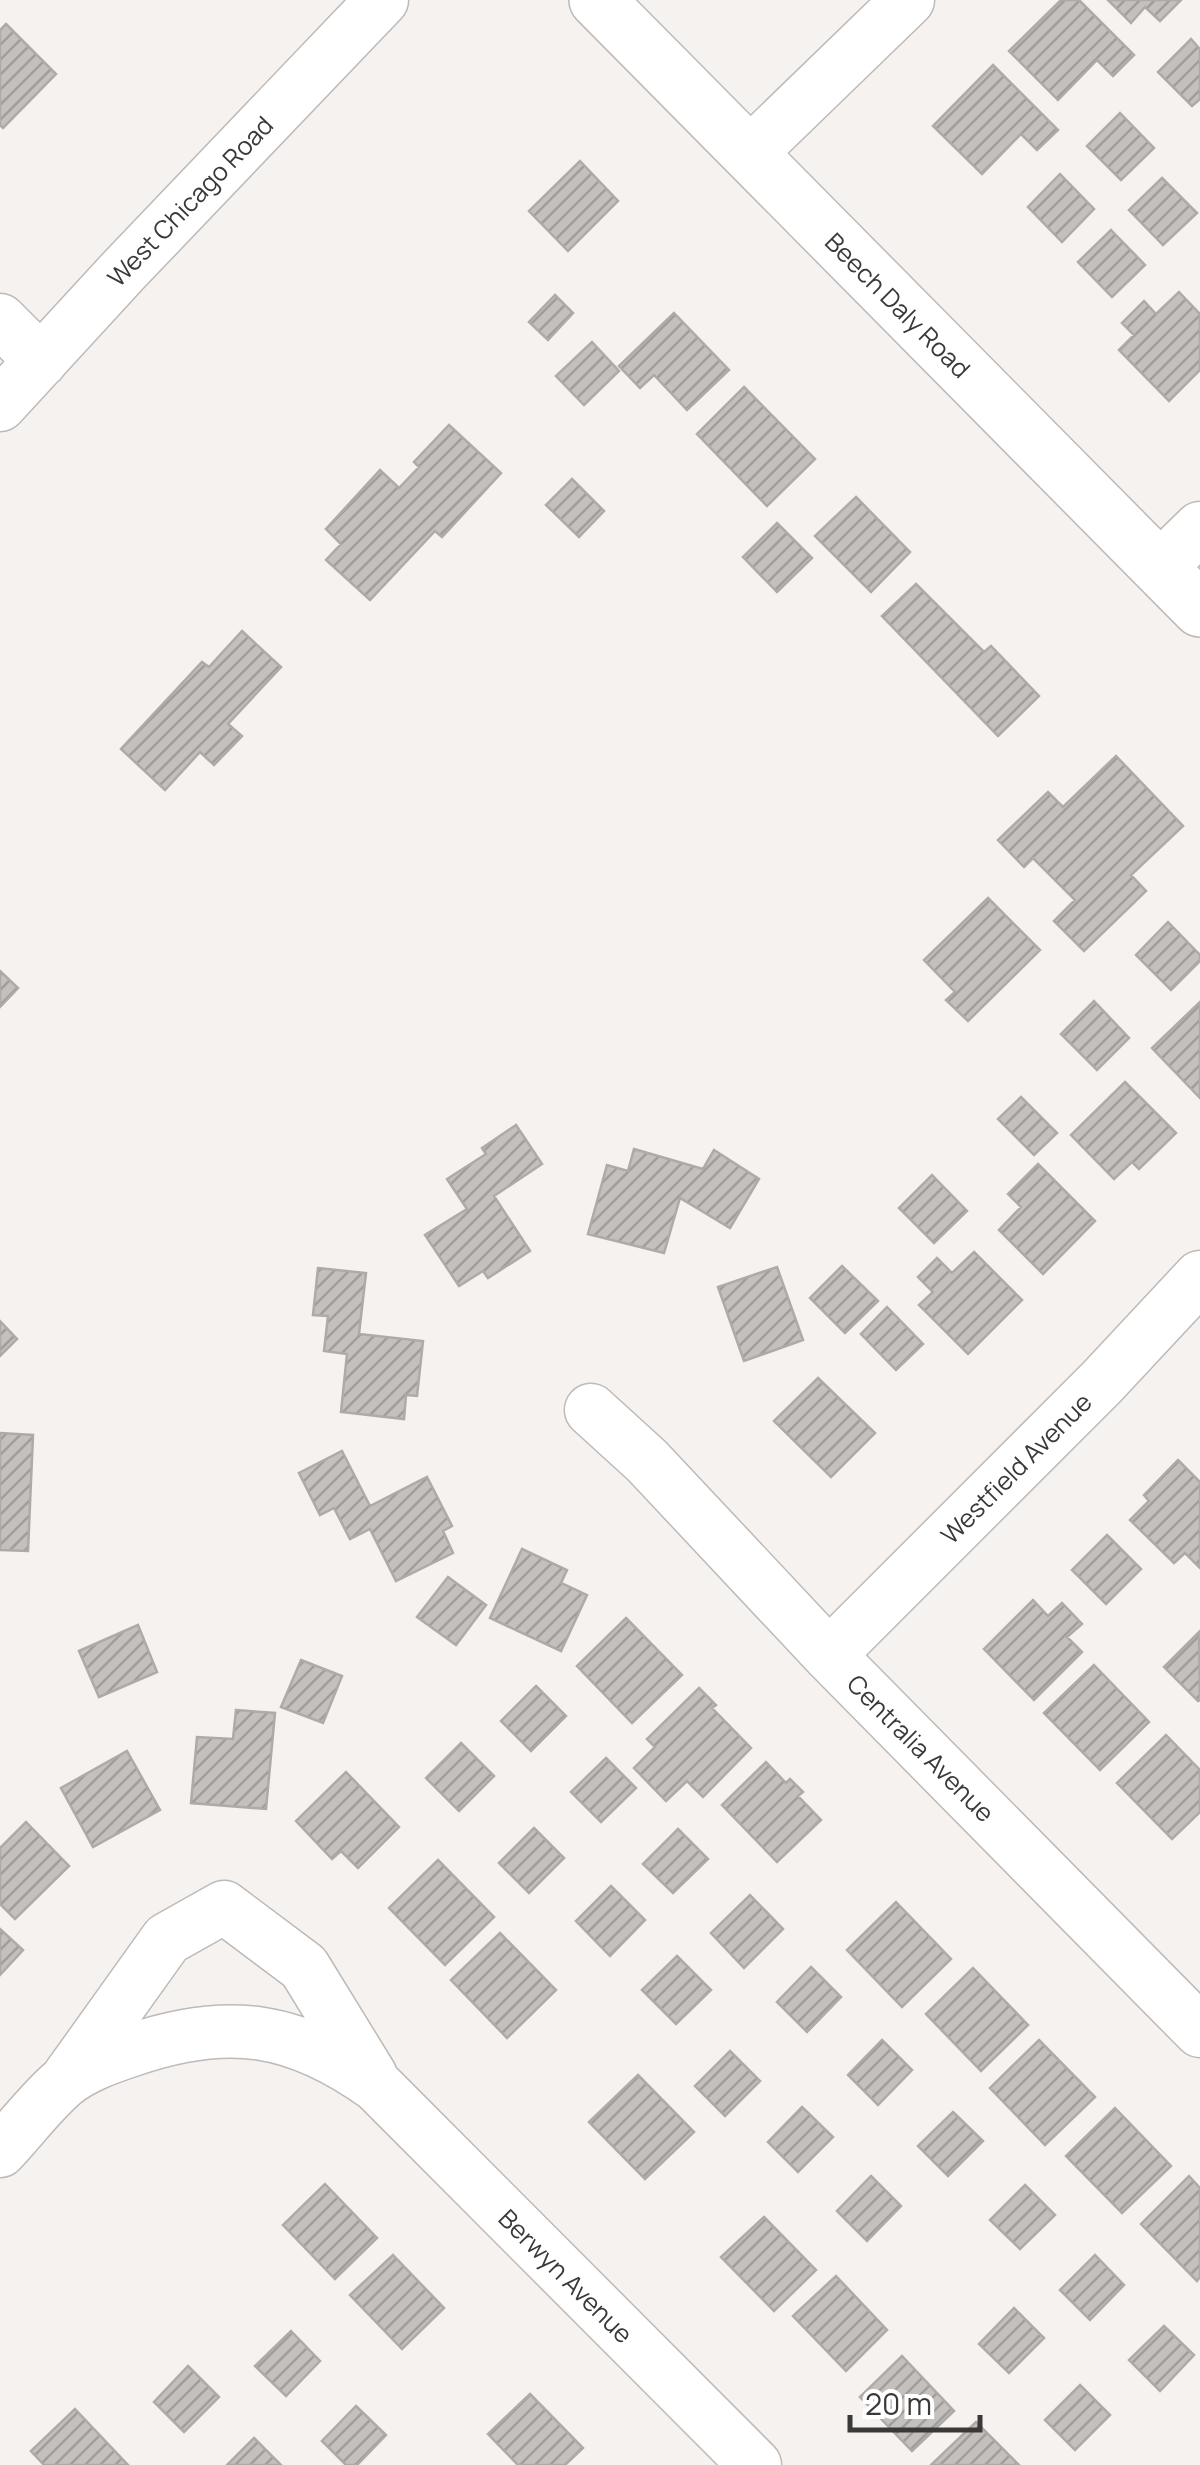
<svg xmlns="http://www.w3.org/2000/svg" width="1200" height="2465" font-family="Manrope,sans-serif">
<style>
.building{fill:url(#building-hatch);stroke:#adaaa7;stroke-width:2.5}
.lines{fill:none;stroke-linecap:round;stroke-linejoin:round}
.minor-casing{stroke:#bdbab7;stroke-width:55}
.major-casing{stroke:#bdbab7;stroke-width:58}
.minor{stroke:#fff;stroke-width:52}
.major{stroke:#fff;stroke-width:55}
.labels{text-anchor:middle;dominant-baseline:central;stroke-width:8;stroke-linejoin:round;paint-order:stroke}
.street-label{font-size:25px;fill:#3a3938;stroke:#fff}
</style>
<defs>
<pattern id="building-hatch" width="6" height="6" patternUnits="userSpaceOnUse" patternTransform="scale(2.5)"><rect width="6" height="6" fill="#c4c0be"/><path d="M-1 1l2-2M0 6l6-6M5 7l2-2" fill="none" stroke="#a09d9b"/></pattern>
</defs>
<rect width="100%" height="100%" fill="#f6f2f0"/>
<path class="building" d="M1061,0H1079L1134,55L1113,76L1097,60L1058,100L1009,51Z
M1108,0H1181L1160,21L1145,7L1131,23Z
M6,24L56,74L3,128L0,125V30Z
M1191,39L1200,49V99L1192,106L1158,72Z
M993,65L1058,130L1037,150L1021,134L982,174L933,126Z
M1120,113L1154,148L1121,180L1087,146Z
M580,161L618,201L568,251L529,211Z
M1060,174L1094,209L1062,242L1028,207Z
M1162,178L1197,213L1163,245L1129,210Z
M1111,230L1145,265L1112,297L1078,262Z
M1179,292L1200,314V370L1169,401L1119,350L1134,335L1122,323L1144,301L1156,314Z
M555,295L573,313L548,340L529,322Z
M674,313L729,370L687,410L654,375L640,388L619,366Z
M592,342L619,371L584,405L556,376Z
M744,387L815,459L767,506L697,434Z
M449,425L501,473L442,537L435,531L370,600L326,560L341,544L326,529L380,470L399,488L419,467L414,462Z
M572,479L604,511L579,537L546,505Z
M856,497L910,552L871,592L815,536Z
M777,523L812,558L777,592L743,557Z
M916,584L984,652L991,646L1039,696L998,736L882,616Z
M242,631L281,667L228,724L242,736L214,765L200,752L165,790L121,749L202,662L209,667Z
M1116,756L1183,826L1131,875L1146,891L1084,951L1054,921L1075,900L1033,858L1024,867L998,840L1048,792L1063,807Z
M988,898L1040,950L968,1021L946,1000L955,992L924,960Z
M1168,922L1200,955V961L1171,990L1136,955Z
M0,971L18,988L0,1007Z
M1094,1001L1129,1038L1097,1070L1061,1034Z
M1200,1002V1098L1152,1048Z
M1125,1082L1176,1133L1139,1169L1132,1162L1114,1179L1071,1135Z
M1021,1097L1057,1133L1034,1155L998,1119Z
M516,1125L542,1164L494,1196L530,1251L488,1278L483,1271L459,1286L425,1235L467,1209L447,1179L486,1154L482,1148Z
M634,1149L703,1169L714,1150L759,1179L730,1228L680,1198L664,1253L588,1234L607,1165L628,1171Z
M1038,1164L1095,1221L1043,1274L999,1230L1021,1207L1008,1194Z
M932,1175L967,1211L934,1243L899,1208Z
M974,1252L1022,1300L968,1354L919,1305L933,1292L918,1277L937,1258L952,1273Z
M842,1266L878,1301L845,1333L810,1298Z
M777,1267L803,1340L744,1361L718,1287Z
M318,1268L366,1273L359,1334L423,1341L417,1396L406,1395L404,1419L341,1412L347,1354L324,1351L328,1316L313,1315Z
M887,1307L923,1344L896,1370L861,1334Z
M0,1321L17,1339L0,1356Z
M818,1378L875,1433L831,1477L774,1421Z
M0,1433L33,1435L28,1551L0,1550Z
M342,1451L370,1506L427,1477L452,1526L443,1531L453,1553L396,1581L370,1529L350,1539L334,1508L320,1515L299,1473Z
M1178,1460L1200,1482V1568L1185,1553L1174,1563L1130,1520L1149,1501L1144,1495Z
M1107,1535L1141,1569L1106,1604L1072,1570Z
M522,1549L567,1570L561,1583L587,1595L561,1651L490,1618Z
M448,1577L486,1605L456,1645L417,1617Z
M1033,1600L1048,1616L1062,1603L1082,1624L1067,1637L1082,1652L1034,1700L984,1649Z
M626,1618L682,1675L632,1723L577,1666Z
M138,1625L157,1672L99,1697L79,1651Z
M1199,1632L1200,1700L1198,1701L1164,1667Z
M301,1660L342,1676L323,1723L281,1707Z
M1094,1665L1149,1722L1100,1770L1044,1713Z
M536,1686L566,1716L531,1751L501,1721Z
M699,1688L716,1705L712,1708L751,1748L703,1797L687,1781L666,1801L634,1768L655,1747L647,1739Z
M236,1710L275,1713L266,1809L191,1803L197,1737L233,1739Z
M1166,1735L1200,1770V1812L1172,1839L1117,1783Z
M461,1743L494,1776L459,1811L426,1778Z
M127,1751L160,1810L93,1847L61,1788Z
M606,1758L636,1788L601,1822L571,1792Z
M766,1762L786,1783L790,1779L803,1792L798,1796L821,1820L777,1862L722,1805Z
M346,1772L399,1827L358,1868L341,1851L332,1859L296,1821Z
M26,1822L69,1866L15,1919L0,1904V1848Z
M534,1828L564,1858L529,1893L499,1863Z
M678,1829L708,1859L673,1893L643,1864Z
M438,1860L494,1917L445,1965L389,1908Z
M611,1886L645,1920L610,1956L576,1921Z
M750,1895L783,1929L744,1968L711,1933Z
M896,1902L951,1959L902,2007L847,1950Z
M0,1929L23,1950L0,1975Z
M500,1933L556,1990L507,2038L451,1980Z
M677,1956L711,1990L676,2024L642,1990Z
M811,1967L841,1997L807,2032L777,2002Z
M973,1968L1028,2025L981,2071L926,2014Z
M882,2040L912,2070L878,2105L848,2075Z
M1039,2040L1095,2097L1045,2145L990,2088Z
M730,2051L760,2081L725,2116L695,2086Z
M638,2075L694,2132L645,2179L589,2122Z
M802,2107L833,2137L798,2172L768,2142Z
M1115,2108L1171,2166L1122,2213L1066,2156Z
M953,2112L983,2141L948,2176L918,2146Z
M871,2176L901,2206L867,2241L837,2211Z
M1189,2176L1200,2188V2277L1197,2281L1141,2224Z
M325,2184L377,2238L335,2279L283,2225Z
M1025,2185L1055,2215L1020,2249L990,2220Z
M764,2217L816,2270L774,2311L721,2257Z
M393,2255L444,2308L402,2349L350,2295Z
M1095,2255L1124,2285L1090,2320L1060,2290Z
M836,2276L887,2330L846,2371L793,2316Z
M1014,2308L1044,2338L1009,2373L979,2344Z
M1164,2326L1194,2355L1160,2391L1129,2360Z
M291,2331L320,2361L286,2396L255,2366Z
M902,2356L954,2411L912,2451L860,2397Z
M188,2366L219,2397L184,2432L154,2402Z
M1080,2385L1110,2415L1075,2450L1045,2420Z
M530,2394L583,2448L565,2465H518L488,2434Z
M356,2406L386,2435L357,2465H346L322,2441Z
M75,2409L128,2465H44L31,2451Z
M976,2422L1019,2465H931Z
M254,2438L281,2465H227Z"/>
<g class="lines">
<defs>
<path id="minor" d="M749,154L908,0
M0,320L41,361
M0,405L125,269L382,0
M1159,568L1200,528
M591,1410L647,1461L829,1655L1200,2031
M829,1655L1102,1382L1200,1277
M69,2076L167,1939L224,1907L304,1967L371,2076
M0,2151C21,2129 40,2103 63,2083C82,2067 108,2058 132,2050C228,2017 295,2027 377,2086L755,2465"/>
<path id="major" d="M597,0L1200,609"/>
</defs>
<use href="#minor" class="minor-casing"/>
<use href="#major" class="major-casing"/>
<use href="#minor" class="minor"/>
<use href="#major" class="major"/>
</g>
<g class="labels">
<g class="street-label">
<text transform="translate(190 201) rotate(-46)">West Chicago Road</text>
<text transform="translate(898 305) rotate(45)">Beech Daly Road</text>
<text transform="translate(1016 1468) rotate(-45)">Westfield Avenue</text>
<text transform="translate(921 1748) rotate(45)">Centralia Avenue</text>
<text transform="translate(566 2276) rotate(45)">Berwyn Avenue</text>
</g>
</g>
<path d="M850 2415v15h130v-15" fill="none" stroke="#3a3938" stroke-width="5"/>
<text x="865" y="2415" font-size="30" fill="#3a3938" stroke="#ffffff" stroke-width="8" paint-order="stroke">20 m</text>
</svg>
